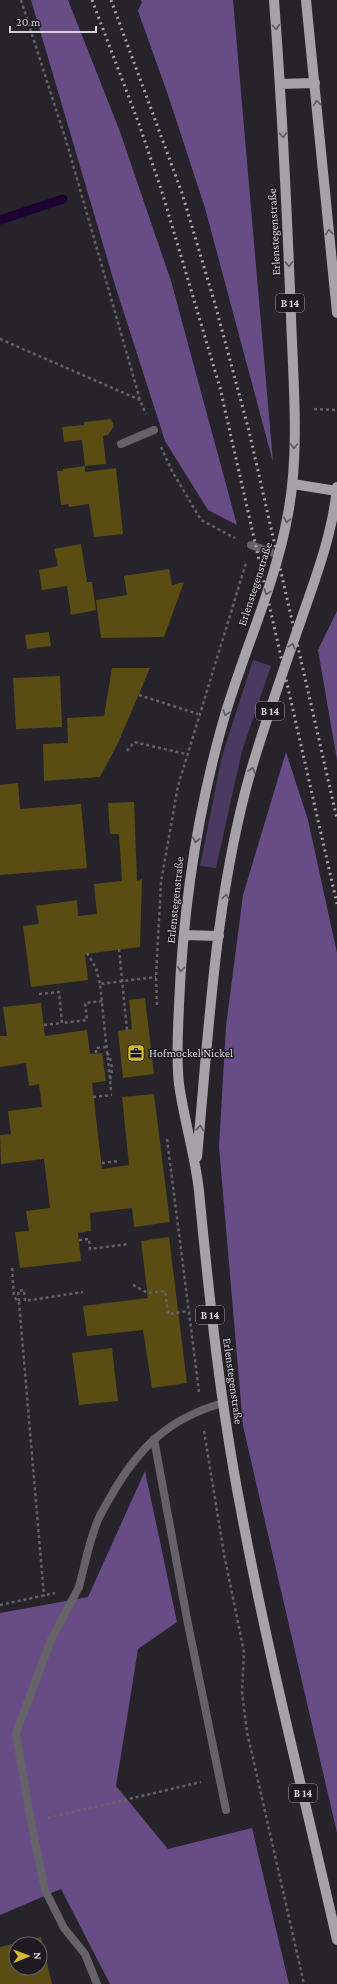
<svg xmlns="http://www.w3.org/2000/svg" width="337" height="1984" font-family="'Crimson Pro',serif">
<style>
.green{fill:#4c3961}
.forest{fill:#674c86}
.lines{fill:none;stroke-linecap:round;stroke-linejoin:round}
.stream{stroke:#1b0032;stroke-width:9}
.building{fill:#594d13;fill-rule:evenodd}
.path{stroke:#656269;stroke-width:2.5;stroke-dasharray:3 3;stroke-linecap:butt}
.lane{stroke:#656367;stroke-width:8}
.street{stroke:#656367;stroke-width:8}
.primary{stroke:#a5a2aa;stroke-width:10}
.rail{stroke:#a9a7ac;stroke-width:3;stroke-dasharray:2 4;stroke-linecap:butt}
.oneway{stroke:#5a575f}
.labels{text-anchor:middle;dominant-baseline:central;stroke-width:3;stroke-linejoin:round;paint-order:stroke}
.shield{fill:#1d1a21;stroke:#9e9ca1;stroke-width:1}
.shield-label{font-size:11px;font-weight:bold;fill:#d5d3d8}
.street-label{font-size:12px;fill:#d5d3d8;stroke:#1d1a21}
.poi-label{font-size:12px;fill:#d5d3d8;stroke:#1d1a21;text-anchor:start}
</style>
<rect width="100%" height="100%" fill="#26232b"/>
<path class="green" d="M253,660L271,666L242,751L216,868L200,866L222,756Z"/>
<path class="forest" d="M31,0H68L119,129L171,281L237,525L208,510L165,441L115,285Z
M141,0H233L273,462L205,208L168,95L138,11L142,2Z
M337,611V760L318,650Z
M286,752L308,820L337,953V1833L243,1426L219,1147L226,1026L243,895Z
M145,1471L177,1622L138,1649L116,1786L168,1849L252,1828L289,1984H110L61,1889L0,1915V1613L88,1597Z"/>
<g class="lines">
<path class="stream" d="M0,220L63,199"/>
</g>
<path class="building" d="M111,419L114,426L108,435L103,436L106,464L85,466L82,440L64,442L62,427L84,425V422Z
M85,466V472L116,468L123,534L94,537L89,504L69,507L68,504L61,505L57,471H63V469Z
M81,544L87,582H92L96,610L71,615L67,586L42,590L39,570L58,566L54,549Z
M169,569L172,585L184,582L164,637L101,638L96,600L127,595L124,576Z
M49,632L51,646L27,649L25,635Z
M112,668H150L118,743L100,777L44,781L43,744L68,743L67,718L104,716Z
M60,676L62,727L16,729L13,678Z
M18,783L20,809L81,804L87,868L0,875V785Z
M134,802L137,881L142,879L140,947L85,954L88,980L31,987L23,926L39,924L36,906L77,900L78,916L97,914L94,884L122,881L119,834H110L108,803Z
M145,998L154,1074L123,1078L118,1031L132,1029L129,1000Z
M41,1003L45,1036L87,1030L90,1054L102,1053L106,1081L92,1083L102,1169L129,1165L122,1097L154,1094L170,1222L134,1227L132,1208L90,1213L91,1231L78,1233L81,1261L20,1268L15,1232L29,1231L26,1211L50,1208L44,1159L1,1164L0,1135L11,1134L8,1111L42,1107L39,1084L29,1086L26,1063L0,1067V1036H7L3,1007Z
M169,1237L187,1383L152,1388L143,1330L87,1336L83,1306L148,1298L141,1241Z
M112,1348L118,1401L79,1405L72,1353Z
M41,1937L52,1984H0V1947ZM16,1944H40V1968H16Z"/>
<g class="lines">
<path class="path" d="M21,0L68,147L140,400L146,414
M0,339L140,400
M314,409L337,410
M161,447L172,471L201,520L235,538
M139,695L198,714
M127,751L134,742L186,754
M119,949L127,1030
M87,953L96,968L100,984
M39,994L59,992L62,1023L87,1020L85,1003L102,1001
M157,1005L156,977L161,882L178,786L246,563
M44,1025L62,1023
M96,1053V1048L106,1047
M107,1053C112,1058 113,1073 110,1079
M111,1090L100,984L156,977
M93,1097L112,1095
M167,1139L199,1392
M102,1163L119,1161
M79,1240L89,1239L90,1249L129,1244
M12,1268L14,1297L19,1302L44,1596
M133,1285L148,1293L165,1291L168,1314L188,1311
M19,1301L18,1291L24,1290L25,1301L83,1292
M204,1431L224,1554L244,1652L242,1692L247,1732L304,1984
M0,1605L55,1593
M48,1818L201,1782"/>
<path class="lane" d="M121,444L154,430
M251,545L279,555
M154,1439L187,1619L226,1810
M79,1587L51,1640L16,1733L31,1822L45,1890L64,1928L85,1954L97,1984"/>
<path class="street" d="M79,1587C85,1565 89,1541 98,1520C102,1511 107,1503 111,1496C138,1448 169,1418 223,1403"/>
<path class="primary" d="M274,0C282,105 287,211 291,316C293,381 300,451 288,514C275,586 243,652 223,722C197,814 183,909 179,1005C178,1031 176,1058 179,1084C184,1120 195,1155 199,1191C209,1296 220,1401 240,1505C267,1651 304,1795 337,1940
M306,0L337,313
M280,84L315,83
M293,484L337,491
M184,935L219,936
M197,1157C209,1029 215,898 250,774C265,722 283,671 301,620C316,577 333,532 337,487"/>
<path class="rail" d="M92,0L139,124L163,195L220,388L337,904
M111,0L182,193L215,304L249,431L337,819"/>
</g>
<defs><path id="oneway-chevron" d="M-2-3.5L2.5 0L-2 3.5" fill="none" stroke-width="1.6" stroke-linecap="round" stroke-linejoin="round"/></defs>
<g class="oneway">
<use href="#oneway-chevron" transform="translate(276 27) rotate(86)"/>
<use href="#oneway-chevron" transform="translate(317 103) rotate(-96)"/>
<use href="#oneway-chevron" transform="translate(283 135) rotate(87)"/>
<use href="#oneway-chevron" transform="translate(329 232) rotate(-96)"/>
<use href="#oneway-chevron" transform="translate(289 264) rotate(88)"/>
<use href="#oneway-chevron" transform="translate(294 446) rotate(91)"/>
<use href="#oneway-chevron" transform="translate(287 520) rotate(102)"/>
<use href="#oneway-chevron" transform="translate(267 592) rotate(110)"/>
<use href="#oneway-chevron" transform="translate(292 646) rotate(-71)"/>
<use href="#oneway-chevron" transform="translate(226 713) rotate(107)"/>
<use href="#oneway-chevron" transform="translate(252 770) rotate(-73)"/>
<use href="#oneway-chevron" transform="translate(196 840) rotate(101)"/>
<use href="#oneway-chevron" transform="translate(226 897) rotate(-81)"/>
<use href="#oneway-chevron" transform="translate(181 969) rotate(94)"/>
<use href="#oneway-chevron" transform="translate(200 1128) rotate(-84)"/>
</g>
<defs>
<symbol id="office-square" viewBox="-11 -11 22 22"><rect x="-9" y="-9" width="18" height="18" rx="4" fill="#d1b736" stroke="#1d1a21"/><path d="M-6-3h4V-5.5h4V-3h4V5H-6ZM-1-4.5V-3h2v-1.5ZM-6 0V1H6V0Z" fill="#111"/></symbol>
</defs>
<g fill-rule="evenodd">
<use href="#office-square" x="126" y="1043" width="20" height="20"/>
</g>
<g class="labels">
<g class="shield">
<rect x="276" y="294" width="28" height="18" rx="3"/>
<rect x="256" y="702" width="28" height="18" rx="3"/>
<rect x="196" y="1306" width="28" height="18" rx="3"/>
<rect x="289" y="1784" width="28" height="18" rx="3"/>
</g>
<g class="shield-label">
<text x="290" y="303">B 14</text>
<text x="270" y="711">B 14</text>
<text x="210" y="1315">B 14</text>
<text x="303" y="1793">B 14</text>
</g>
<g class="street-label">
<text transform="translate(274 232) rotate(-93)">Erlenstegenstraße</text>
<text transform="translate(255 584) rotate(-72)">Erlenstegenstraße</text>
<text transform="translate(175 900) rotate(-84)">Erlenstegenstraße</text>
<text transform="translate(233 1381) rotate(82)">Erlenstegenstraße</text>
</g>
<g class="poi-label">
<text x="149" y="1053">Hofmockel Nickel</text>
</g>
</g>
<g transform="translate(28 1956) rotate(89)"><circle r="19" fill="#1d1a21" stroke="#67646a"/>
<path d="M0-3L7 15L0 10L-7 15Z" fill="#d1b736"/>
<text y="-6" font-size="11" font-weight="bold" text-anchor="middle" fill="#d5d3d8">N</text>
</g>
<path d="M10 26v6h86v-6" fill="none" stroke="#d5d3d8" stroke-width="2"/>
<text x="16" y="26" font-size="12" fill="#d5d3d8" stroke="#1d1a21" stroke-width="3" paint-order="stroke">20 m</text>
</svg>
